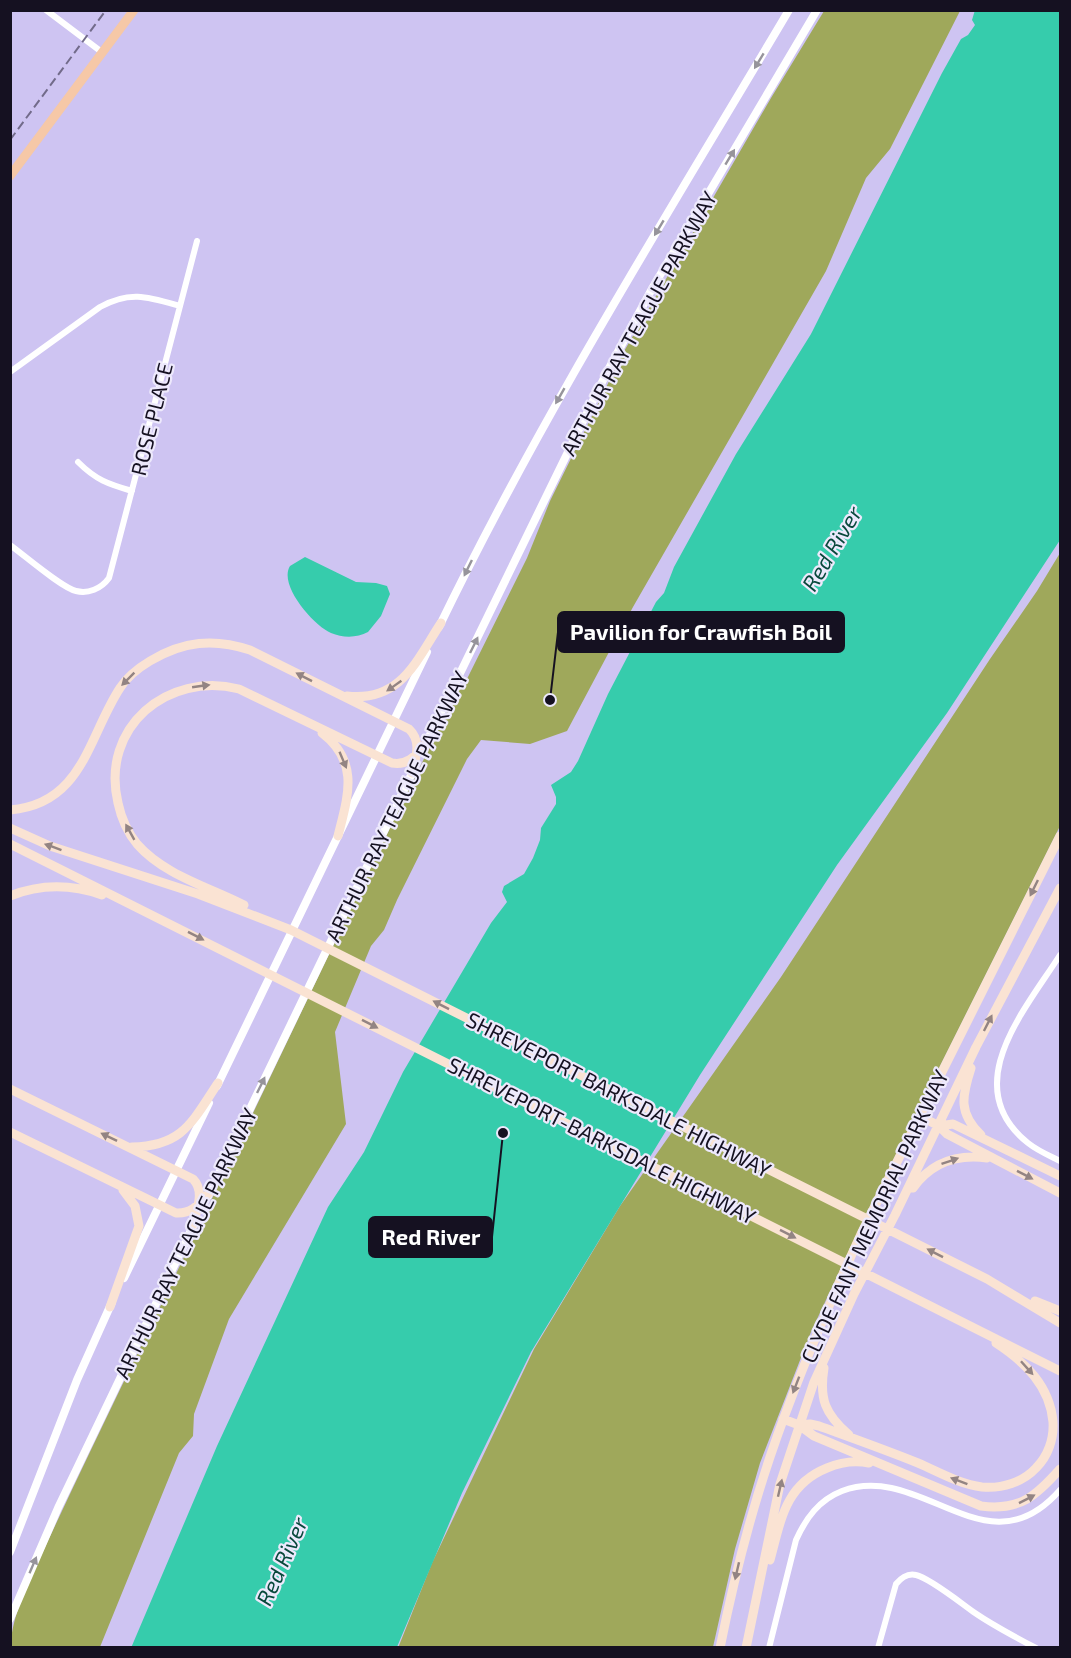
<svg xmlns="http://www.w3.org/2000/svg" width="1071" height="1658" font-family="'Exo 2',sans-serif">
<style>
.green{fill:#9fa85b}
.water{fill:#36ccac}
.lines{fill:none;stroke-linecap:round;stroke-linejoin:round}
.minor{stroke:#fff;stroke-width:6}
.tertiary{stroke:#fff;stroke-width:8}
.secondary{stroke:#fae3d3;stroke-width:9}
.primary{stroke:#f6c8a7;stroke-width:9}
.rail{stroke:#726b8a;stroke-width:2;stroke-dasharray:9 4.5;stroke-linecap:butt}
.oneway{fill:#96949b}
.oneway2{fill:#938483}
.labels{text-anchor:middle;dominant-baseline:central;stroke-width:4.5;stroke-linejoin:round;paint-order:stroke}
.street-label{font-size:21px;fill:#151121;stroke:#ede9fc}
.water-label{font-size:22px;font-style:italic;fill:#09493c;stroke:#ede9fc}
.leader{fill:none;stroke:#151121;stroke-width:2}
.callout-dot{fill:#151121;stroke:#ede9fc;stroke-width:2}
.callout{fill:#151121;stroke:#151121;stroke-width:2}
.callout-label{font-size:22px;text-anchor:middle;font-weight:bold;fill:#fff}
</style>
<rect width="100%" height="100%" fill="#cec4f2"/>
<path class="green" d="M824,11H960L890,149L866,178L826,271L633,607L567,731L530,744L481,740L467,759L397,900L384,930L371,946L335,1032L346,1124L229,1319L194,1414L193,1436L179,1453L100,1647H11C10,1616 34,1572 47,1543C73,1487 100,1431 127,1375C238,1147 345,917 458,690L462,689L527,558L550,501L623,353L771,98Z
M1060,553V826L869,1208L811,1332L760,1463L735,1549L713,1647L398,1648L432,1563L534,1349L620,1206L781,977L990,659L1037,591Z"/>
<path class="water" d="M975,10L1060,11V540L947,713L837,865L700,1075L531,1352L462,1493L397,1647L131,1648L217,1446L328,1207L364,1152L403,1072L491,923L507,902L502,892L504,886L524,874L533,858L540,840L541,828L556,804V797L551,785L571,772L578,761L608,694L656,602L664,593L674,567L736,454L811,334L942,73L961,39L968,35L975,25L972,20Z
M305,557L356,582L376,583L387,586L390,594L381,616L368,632C357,638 343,638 331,633C314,626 278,585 290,566Z"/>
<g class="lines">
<path class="minor" d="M46,10L103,53
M10,372L100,307C130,290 149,297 180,306
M78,462C96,480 108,484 132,491
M10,545C24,555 62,588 76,591C88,594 101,589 109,578L197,241
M1060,955C1025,1010 957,1086 1028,1143C1038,1151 1050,1156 1060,1161
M769,1648L796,1540C806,1518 819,1500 842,1491C922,1461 987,1574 1060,1490
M878,1648L896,1584C901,1578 908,1573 916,1575C930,1578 962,1604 975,1613C994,1626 1015,1637 1036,1648"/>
<path class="tertiary" d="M439,627C542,414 668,214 789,10
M425,745L607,372L653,287L817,10
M217,1086L427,652
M208,1196L414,769
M124,1278L209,1103
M10,1552L77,1380L112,1302
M10,1619L58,1508L196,1220"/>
<path class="secondary" d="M347,696C401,702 416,661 441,623
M322,733C360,762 348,796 338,836
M10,810C83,804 88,737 120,688C127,677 140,667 150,661C183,641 214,638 250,650L409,729C422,741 416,757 412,773
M10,828L50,846L198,894L291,930L987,1279L1060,1323
M10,844L1060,1371
M10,896C40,884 71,884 102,895
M244,905C209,887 164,875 137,844C128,833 121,817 118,803C100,727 168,671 239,689L392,763C410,766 417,753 428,741
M971,1068C962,1096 958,1113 981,1135
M10,1089L193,1179C205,1191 197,1209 193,1225
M920,1116L939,1126L947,1134L1060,1193
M939,1126L953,1124L1060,1176
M10,1132L176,1213C192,1214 199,1204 209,1193
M132,1147C183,1146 192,1122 218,1083
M913,1188C931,1163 957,1154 987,1158
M1035,1301L1060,1311
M110,1307L139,1226L135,1206L123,1190
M824,1368C819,1399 825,1414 849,1435
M783,1419L799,1425L814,1436L981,1506C1020,1511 1036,1496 1060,1469
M799,1425L810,1424L819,1426C852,1438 886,1450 918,1463C939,1472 959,1484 982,1487C1002,1489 1023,1482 1036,1468C1048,1456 1054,1439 1053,1422C1050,1386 1025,1362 996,1343
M770,1560C781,1520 785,1485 827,1468C841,1462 854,1460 869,1463
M720,1648C733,1583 749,1519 770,1457C796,1380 828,1306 862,1232L1060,836
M746,1648L780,1484L814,1382L854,1294L895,1215L976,1047L1060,888"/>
<path class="primary" d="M10,176L134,10"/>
<path class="rail" d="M10,140L106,10"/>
</g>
<defs><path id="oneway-solid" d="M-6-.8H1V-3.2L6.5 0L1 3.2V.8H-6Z" transform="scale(1.5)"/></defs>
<g class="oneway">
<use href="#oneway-solid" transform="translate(759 61) rotate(121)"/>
<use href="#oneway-solid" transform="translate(730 157) rotate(-59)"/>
<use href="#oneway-solid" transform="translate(659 228) rotate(121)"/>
<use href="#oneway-solid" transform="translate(560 396) rotate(120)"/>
<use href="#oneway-solid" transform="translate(468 568) rotate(116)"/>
<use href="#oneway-solid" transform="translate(474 645) rotate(-64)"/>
<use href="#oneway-solid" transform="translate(261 1085) rotate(-64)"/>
<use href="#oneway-solid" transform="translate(33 1565) rotate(-67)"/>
</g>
<g class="oneway2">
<use href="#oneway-solid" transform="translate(304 677) rotate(-153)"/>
<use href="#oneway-solid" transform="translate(128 679) rotate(135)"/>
<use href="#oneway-solid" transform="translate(201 686) rotate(-8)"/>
<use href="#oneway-solid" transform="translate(394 686) rotate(145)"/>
<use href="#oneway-solid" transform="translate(343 760) rotate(67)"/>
<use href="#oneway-solid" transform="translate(130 832) rotate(-119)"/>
<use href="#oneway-solid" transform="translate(53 847) rotate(-160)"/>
<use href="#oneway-solid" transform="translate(1034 888) rotate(116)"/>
<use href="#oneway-solid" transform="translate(196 936) rotate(27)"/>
<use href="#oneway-solid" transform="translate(441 1005) rotate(-153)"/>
<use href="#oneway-solid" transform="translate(988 1023) rotate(-63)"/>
<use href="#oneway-solid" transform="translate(370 1024) rotate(27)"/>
<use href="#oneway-solid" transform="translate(109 1137) rotate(-154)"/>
<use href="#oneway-solid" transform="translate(950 1161) rotate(-19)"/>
<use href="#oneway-solid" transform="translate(1025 1175) rotate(27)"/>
<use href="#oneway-solid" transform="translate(788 1234) rotate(27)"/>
<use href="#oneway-solid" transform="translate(935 1253) rotate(-153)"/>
<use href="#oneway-solid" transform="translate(1027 1368) rotate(48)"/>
<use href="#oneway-solid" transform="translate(796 1385) rotate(111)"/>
<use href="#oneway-solid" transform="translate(959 1481) rotate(-159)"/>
<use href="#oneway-solid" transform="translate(780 1488) rotate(-77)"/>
<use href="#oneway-solid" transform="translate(1027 1499) rotate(-27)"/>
<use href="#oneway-solid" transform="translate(737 1571) rotate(103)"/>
</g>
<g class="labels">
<g class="street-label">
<text transform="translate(638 323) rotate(-61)">ARTHUR RAY TEAGUE PARKWAY</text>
<text transform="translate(151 419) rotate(-76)">ROSE PLACE</text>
<text transform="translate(396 806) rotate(-64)">ARTHUR RAY TEAGUE PARKWAY</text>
<text transform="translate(619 1094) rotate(27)">SHREVEPORT BARKSDALE HIGHWAY</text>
<text transform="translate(602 1140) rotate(27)">SHREVEPORT-BARKSDALE HIGHWAY</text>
<text transform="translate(874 1216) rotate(-65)">CLYDE FANT MEMORIAL PARKWAY</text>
<text transform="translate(185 1243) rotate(-64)">ARTHUR RAY TEAGUE PARKWAY</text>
</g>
<g class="water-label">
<text transform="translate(831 548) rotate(-59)">Red River</text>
<text transform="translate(281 1561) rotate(-66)">Red River</text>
</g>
</g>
<path class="leader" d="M550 700L558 632M503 1133L492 1237"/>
<g class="callout-dot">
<circle cx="550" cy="700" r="6"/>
<circle cx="503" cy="1133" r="6"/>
</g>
<g class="callout">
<rect x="558" y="612" width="286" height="40" rx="6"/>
<rect x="369" y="1217" width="123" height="40" rx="6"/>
</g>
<g class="callout-label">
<text x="701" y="640">Pavilion for Crawfish Boil</text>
<text x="431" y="1245">Red River</text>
</g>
<rect width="1071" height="1658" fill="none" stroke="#151121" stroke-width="24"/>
</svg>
